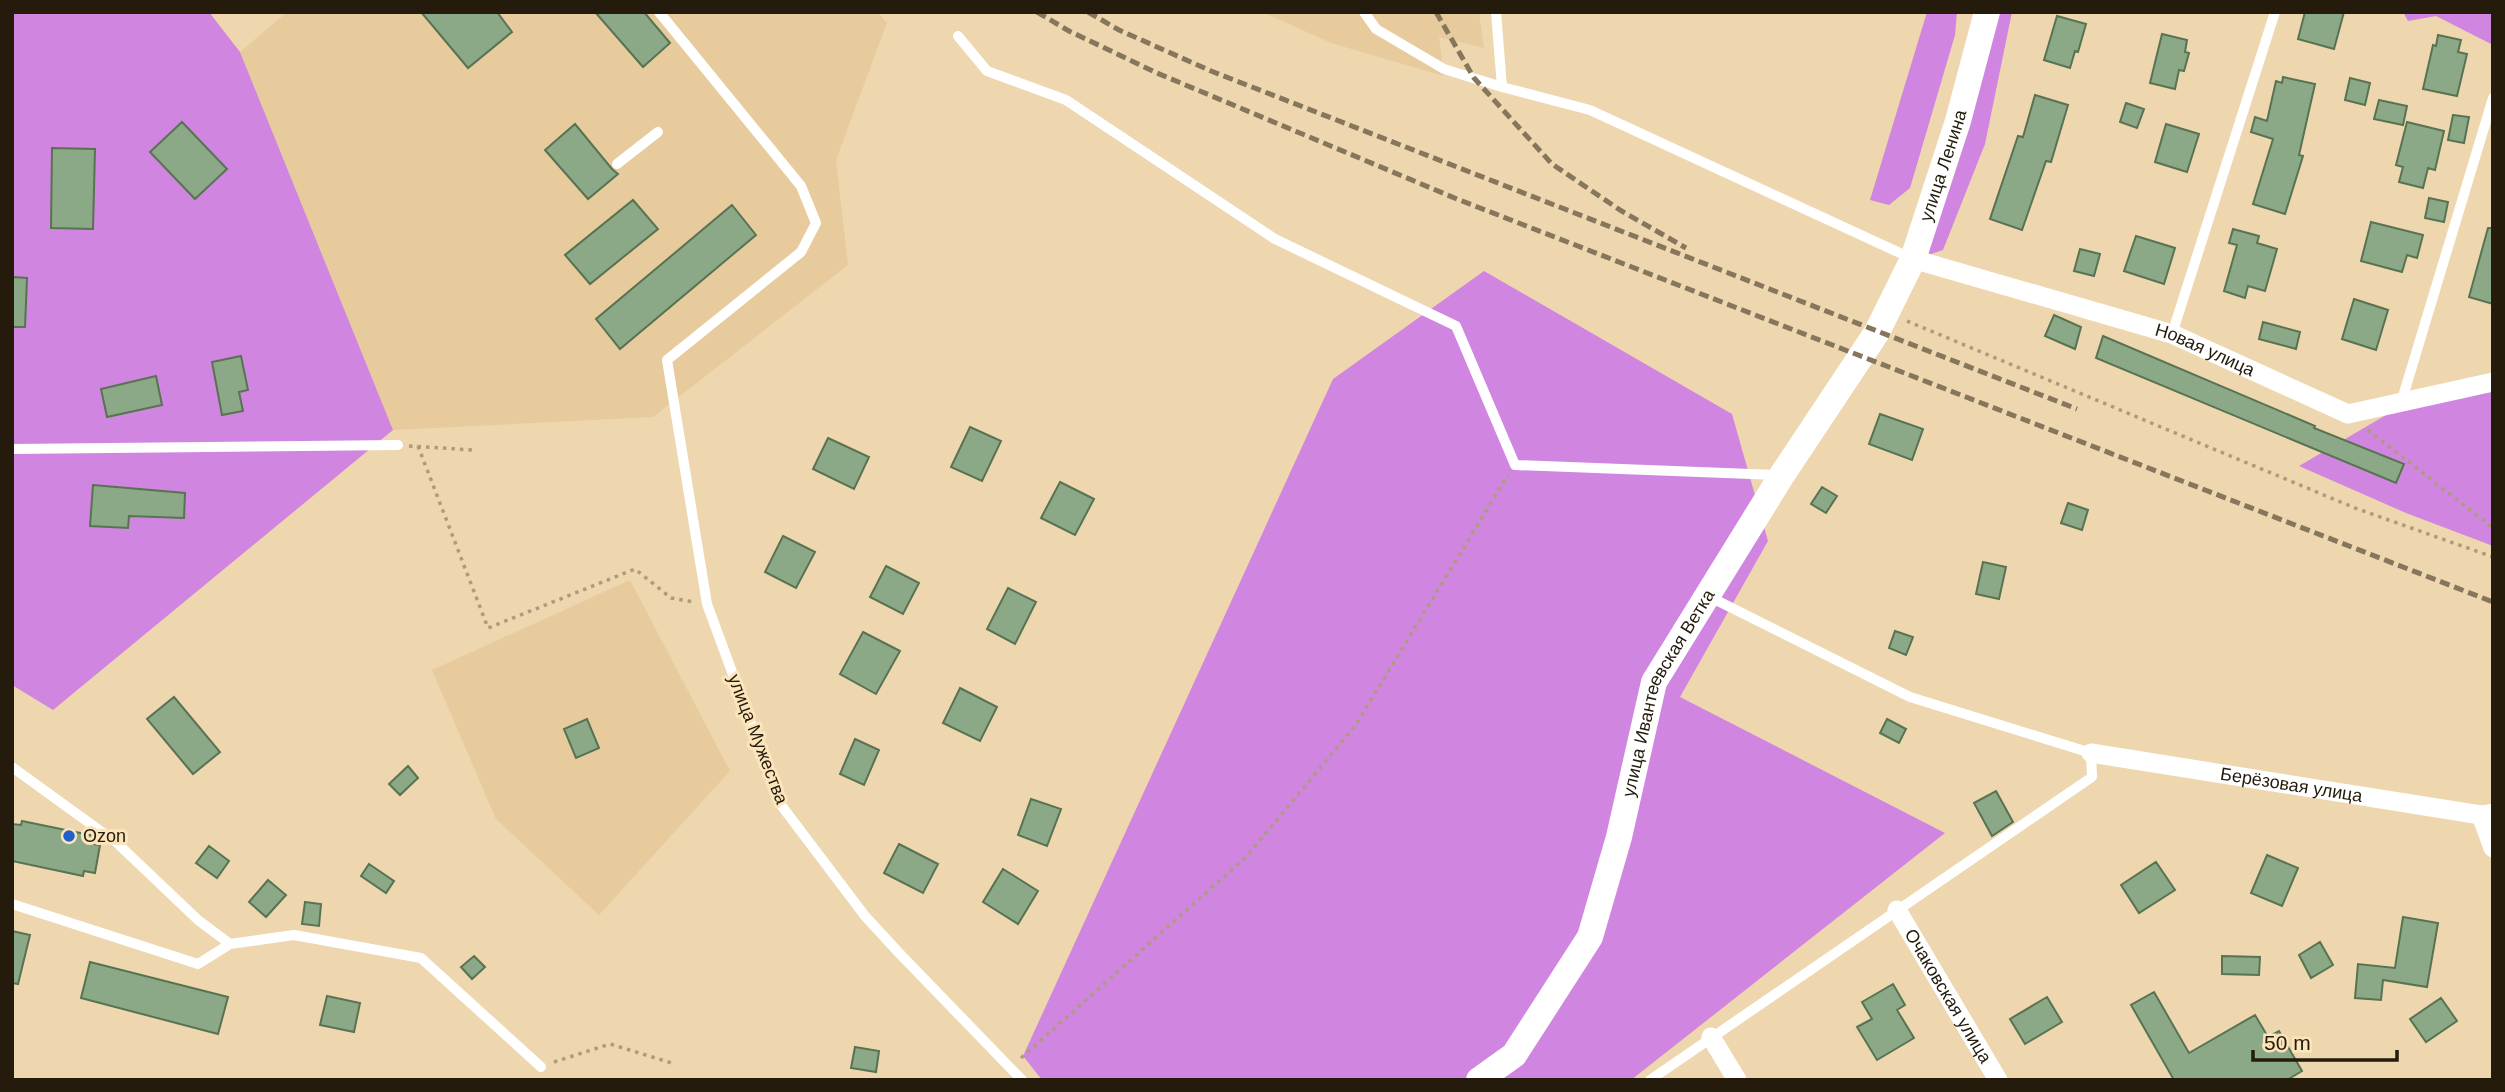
<svg xmlns="http://www.w3.org/2000/svg" width="2505" height="1092" font-family="Helvetica,sans-serif">
<style>
.built{fill:#e7cb9d}
.forest{fill:#d086e0}
.building{fill:#8ca987;stroke:#587352;stroke-width:2}
.lines{fill:none;stroke-linecap:round;stroke-linejoin:round}
.path{stroke:#af9b7b;stroke-width:3.5;stroke-dasharray:3.5 5;stroke-linecap:butt}
.lane{stroke:#fff;stroke-width:10}
.street{stroke:#fff;stroke-width:19}
.secondary{stroke:#fff;stroke-width:26}
.rail{stroke:#86765b;stroke-width:5;stroke-dasharray:10 5;stroke-linecap:butt}
.poi-dot{fill:#2060cc;stroke:#fce4bb;stroke-width:2.5}
.labels{text-anchor:middle;dominant-baseline:central;stroke-width:6;stroke-linejoin:round;paint-order:stroke}
.street-label{font-size:18px;fill:#241b0c;stroke:#fce4bb}
.poi-label{font-size:18px;fill:#241b0c;stroke:#fce4bb;text-anchor:start}
</style>
<rect width="100%" height="100%" fill="#eed6ae"/>
<path class="built" d="M287,12H878L887,23L836,160L848,265L653,417L393,430L240,52Z
M1262,12H1479L1484,48L1439,37L1444,76L1331,43Z
M630,580L730,771L599,915L496,819L432,670Z"/>
<path class="forest" d="M12,12H209L240,52L393,430L53,710L12,685Z
M1927,12H1957L1955,35L1910,188L1889,205L1870,200Z
M1993,12H2012L1985,144L1943,250L1928,255Z
M2403,12H2493L2491,44L2436,16L2408,21Z
M1484,271L1732,414L1768,541L1680,697L1945,833L1631,1080H1042L1023,1056L1333,379Z
M2493,376V546L2406,513L2299,466L2427,391Z"/>
<path class="building" d="M421,12H497L512,32L468,68Z
M595,12H644L670,43L643,67Z
M2305,12H2344L2334,49L2298,39Z
M2057,16L2086,24L2078,52L2075,51L2070,68L2044,60Z
M2162,34L2187,40L2185,52L2189,53L2184,71L2179,70L2175,89L2150,83Z
M2438,35L2461,40L2458,52L2467,54L2457,96L2423,89L2433,45L2436,46Z
M2283,77L2315,84L2299,155L2303,156L2285,214L2253,204L2273,139L2251,132L2255,117L2267,121L2276,81L2282,83Z
M2350,78L2370,83L2365,105L2345,100Z
M2035,95L2068,105L2051,162L2046,161L2022,230L1990,219L2018,136L2023,137Z
M2379,100L2407,106L2403,125L2374,119Z
M2126,103L2144,109L2137,128L2120,122Z
M2453,115L2469,117L2464,143L2448,140Z
M182,122L227,169L195,199L150,152Z
M2407,122L2444,131L2435,170L2428,168L2423,188L2399,182L2403,167L2396,165Z
M575,124L612,169L618,174L588,199L545,150Z
M2166,124L2199,134L2187,172L2155,162Z
M52,148L95,149L93,229L51,228Z
M2429,198L2448,202L2444,222L2425,218Z
M633,200L658,229L590,284L565,255Z
M732,205L756,235L620,349L596,319Z
M2371,222L2423,235L2417,258L2407,255L2402,272L2361,261Z
M2488,228H2493V304L2469,297Z
M2233,229L2259,236L2257,243L2277,249L2265,291L2248,286L2245,298L2224,291L2237,245L2229,243Z
M2136,236L2175,248L2164,284L2124,271Z
M2080,249L2100,254L2094,276L2074,271Z
M12,277L27,278L25,327H12Z
M2354,299L2388,310L2376,350L2342,339Z
M2054,315L2081,327L2075,349L2045,336Z
M2263,322L2300,332L2296,349L2259,339Z
M2103,336L2315,426L2314,428L2404,464L2396,483L2096,358Z
M241,356L248,390L239,392L243,411L222,415L212,362Z
M156,376L162,405L107,417L101,389Z
M1880,414L1923,429L1912,460L1869,444Z
M970,427L1001,441L982,481L951,467Z
M828,438L869,457L854,489L813,469Z
M1060,482L1094,499L1075,535L1041,518Z
M93,485L185,493L184,518L129,516L128,528L90,526Z
M1822,487L1837,496L1826,513L1811,504Z
M2068,503L2088,510L2082,530L2061,523Z
M783,536L815,552L796,588L765,572Z
M1983,562L2006,567L1999,599L1976,594Z
M886,566L919,583L903,614L870,597Z
M1008,588L1036,602L1015,644L987,629Z
M1895,631L1913,637L1906,655L1889,648Z
M863,632L900,651L876,694L840,674Z
M960,688L997,707L980,741L943,723Z
M174,697L220,752L193,774L147,719Z
M587,719L599,748L576,758L564,729Z
M1887,719L1906,729L1899,743L1880,733Z
M855,739L879,750L864,785L840,774Z
M408,766L418,778L400,795L389,784Z
M1996,791L2013,822L1992,836L1974,803Z
M1031,799L1061,809L1047,846L1018,835Z
M22,821L95,836L93,844L100,845L95,873L84,871L83,876L12,861V824L21,825Z
M899,844L938,864L923,893L884,873Z
M209,846L229,861L217,878L196,863Z
M2267,855L2298,868L2282,906L2251,893Z
M2156,862L2175,890L2139,913L2121,885Z
M369,864L394,881L386,893L361,876Z
M1003,869L1038,891L1018,924L983,902Z
M268,880L286,895L266,917L249,902Z
M305,902L321,904L319,926L302,924Z
M2403,917L2438,923L2427,987L2383,980L2381,1000L2355,998L2358,964L2395,968Z
M12,931L30,935L18,984L12,983Z
M2320,942L2333,965L2311,978L2299,955Z
M474,956L485,967L472,979L461,967Z
M2222,956L2260,957L2259,975L2222,974Z
M90,962L228,997L218,1034L81,998Z
M1893,984L1905,1005L1897,1010L1914,1038L1877,1060L1857,1027L1872,1019L1862,1002Z
M2154,992L2189,1053L2255,1015L2268,1037L2279,1031L2302,1071L2287,1080H2174L2131,1005Z
M327,996L360,1003L354,1032L320,1025Z
M2047,997L2062,1022L2025,1044L2010,1019Z
M2441,998L2457,1021L2426,1042L2410,1019Z
M855,1047L879,1051L876,1072L851,1068Z"/>
<g class="lines">
<path class="path" d="M1907,321L2355,508L2493,557
M2368,430L2493,528
M409,446L473,450
M418,446L488,628L635,569L671,598L694,602
M1021,1058L1246,857L1355,726L1508,475
M554,1062L610,1044L675,1064"/>
<path class="lane" d="M659,12L801,186L816,223L801,252L667,360L707,604L781,805L865,916L900,954L1022,1080
M1364,12L1376,29L1444,69L1502,87
M1496,12L1502,87L1590,110L1913,259
M958,36L987,71L1066,100L1275,239L1456,326L1515,465L1777,475
M617,164L658,132
M2172,334L2275,12
M2401,403L2493,98
M12,449L398,445
M12,767L117,843L198,920L230,944L294,935L421,958L541,1067
M12,904L198,964L230,944
M1650,1080L2092,777L2091,753L1910,697L1708,596"/>
<g class="street">
<path id="s1" d="M1913,259L2172,334L2348,414L2493,382"/>
<path id="s2" d="M2091,753L2481,815L2493,813"/>
<path d="M2481,815L2493,848"/>
<path id="s3" d="M1897,910L1998,1080"/>
<path d="M1711,1037L1737,1080"/>
</g>
<path class="secondary" id="s4" d="M1479,1080L1514,1055L1590,937L1619,837L1654,682L1782,475L1877,332L1913,259L1958,121L1987,12"/>
<path class="rail" d="M1037,12L1069,31L1157,73L1457,199L2493,602
M1088,12L1119,30L1211,71L2077,409
M1436,12L1474,78L1552,164L1620,210L1686,248"/>
</g>
<circle class="poi-dot" cx="69" cy="836" r="7"/>
<g class="labels">
<g class="street-label">
<text stroke="none"><textPath href="#s4" startOffset="1041">улица Ленина</textPath></text>
<text stroke="none"><textPath href="#s1" startOffset="306">Новая улица</textPath></text>
<text stroke="none"><textPath href="#s4" startOffset="441">улица Ивантеевская Ветка</textPath></text>
<text transform="translate(758 739) rotate(69)">улица Мужества</text>
<text stroke="none"><textPath href="#s2" startOffset="203">Берёзовая улица</textPath></text>
<text stroke="none"><textPath href="#s3" startOffset="100">Очаковская улица</textPath></text>
</g>
<g class="poi-label">
<text x="83" y="836">Ozon</text>
</g>
</g>
<rect width="2505" height="1092" fill="none" stroke="#241b0c" stroke-width="28"/>
<path d="M2253 1050v10h144v-10" fill="none" stroke="#241b0c" stroke-width="3.5"/>
<text x="2264" y="1050" font-size="21" fill="#241b0c" stroke="#fce4bb" stroke-width="5" paint-order="stroke">50 m</text>
</svg>
